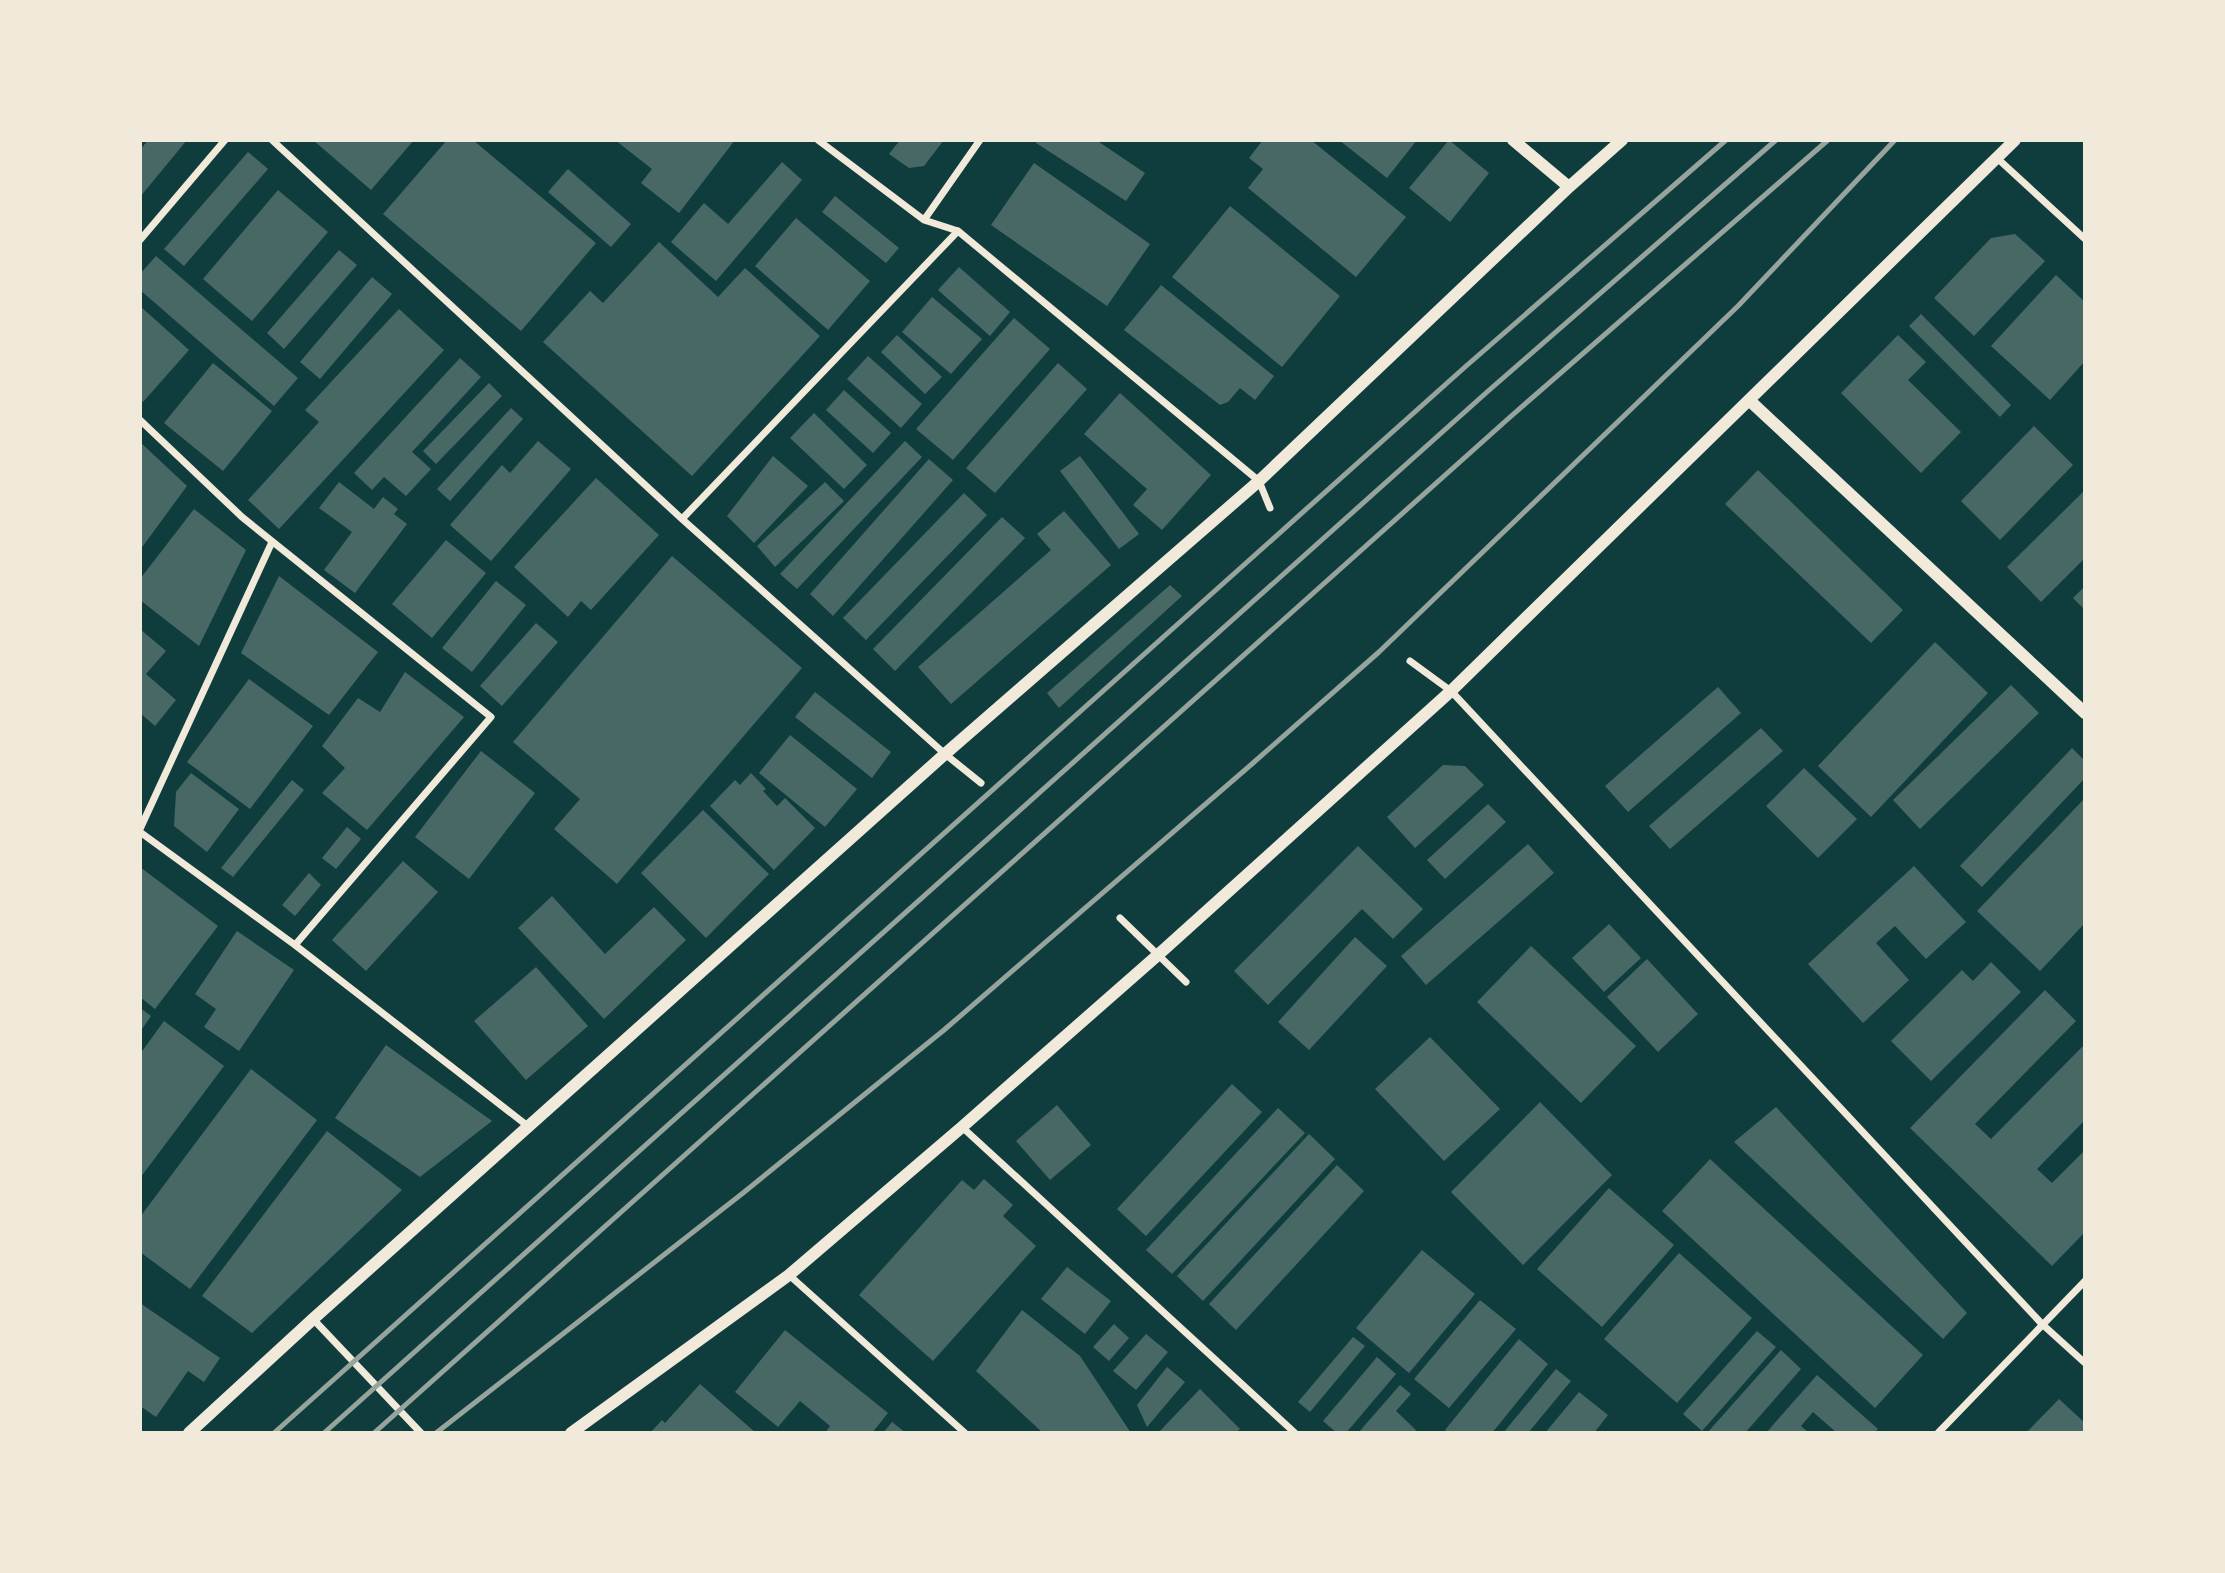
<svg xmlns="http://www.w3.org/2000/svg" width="2225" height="1573" font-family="'Roboto Condensed',sans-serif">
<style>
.building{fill:#486865}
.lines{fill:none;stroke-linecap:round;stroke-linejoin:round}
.minor{stroke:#f1e9da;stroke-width:7}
.tertiary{stroke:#f1e9da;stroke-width:12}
.rail{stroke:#97a49c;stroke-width:5}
</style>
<rect width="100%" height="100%" fill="#0f3d3e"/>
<path class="building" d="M148,140H187L140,197V150Z
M313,140H414L371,190Z
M447,140H473L596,243L521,331L383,214Z
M615,140H735L679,213L641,183L652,169Z
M900,140H944L924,166L909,168L889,154Z
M1038,140H1096L1145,173L1126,201L1036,143Z
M1263,140H1311L1406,217L1356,277L1248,188L1263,169L1249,158Z
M1339,140H1417L1387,178Z
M1449,140L1489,173L1450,222L1409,188Z
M248,152L268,169L184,266L164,249Z
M782,162L802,180L716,281L671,242L704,203L728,224Z
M1034,163L1150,244L1107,306L991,225Z
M568,169L631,224L611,247L548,192Z
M278,190L328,232L252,321L203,279Z
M835,196L899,248L886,263L822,212Z
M1230,206L1340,296L1282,367L1172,277Z
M796,218L870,281L828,330L755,266Z
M2015,234L2045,261L1974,336L1934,298L1991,238Z
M659,242L718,297L745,268L820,336L692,476L543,342L590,291L603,303Z
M339,250L357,265L284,349L267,333Z
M156,256L298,378L274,406L140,290V274Z
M959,267L1010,312L990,336L938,290Z
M2056,275L2085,302V361L2050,400L1991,346Z
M372,277L392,294L320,379L300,362Z
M1161,285L1274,376L1255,400L1240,388L1228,402L1220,405L1124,330Z
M932,297L982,339L951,374L902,332Z
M140,306L189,350L143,402L140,399Z
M399,309L444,350L279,529L248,500L319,422L305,410Z
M1921,314L2011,405L2000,417L1909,326Z
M1014,318L1050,349L953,460L916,429Z
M897,335L942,377L925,394L881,352Z
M1898,335L1926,362L1908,380L1961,432L1921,473L1841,393Z
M868,356L922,404L901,428L847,379Z
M460,358L481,377L412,452L431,469L406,496L384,477L372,490L354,473Z
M213,363L272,411L223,471L164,423Z
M1058,363L1087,389L995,493L966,468Z
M489,383L502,396L436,464L423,451Z
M844,390L891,433L873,453L826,410Z
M1120,393L1211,475L1162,530L1133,505L1147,489L1084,434Z
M511,408L523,419L450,501L437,489Z
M814,413L867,465L844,489L790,438Z
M2034,426L2073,465L2000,540L1961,501Z
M538,441L571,469L491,561L450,525L502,465L510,473Z
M905,441L922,457L797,589L780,574Z
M140,442L187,486L140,550Z
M773,456L808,486L754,543L727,516Z
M1080,456L1139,534L1119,549L1060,471Z
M929,459L953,480L833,616L810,594Z
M1758,470L1903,610L1871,643L1725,504Z
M596,478L659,535L591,610L581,601L568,617L514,567Z
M339,482L374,509L383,497L398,509L394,514L407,524L355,593L324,570L352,532L319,508Z
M825,482L844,501L775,567L757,546Z
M2085,490V558L2041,602L2007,567Z
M964,493L987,515L866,640L843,618Z
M194,509L246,550L199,646L140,600V579Z
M1064,511L1111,565L951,704L918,667L1051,550L1037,534Z
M1002,517L1025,538L895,671L873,649Z
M446,540L486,573L432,638L392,604Z
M672,556L802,668L617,884L554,829L580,799L513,742Z
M279,576L378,652L329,715L241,653Z
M496,581L526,605L472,672L442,648Z
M1170,585L1182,596L1059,708L1047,693Z
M2085,586V610L2073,598Z
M536,623L558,642L502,706L480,686Z
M140,629L166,651L146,674L176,700L155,726L140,713Z
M1935,642L1988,693L1871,817L1818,766Z
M405,672L464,717L367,830L322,793L345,768L322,746L358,698L380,712Z
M249,679L313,726L250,809L187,762Z
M2011,685L2039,713L1920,829L1893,800Z
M1718,687L1741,713L1628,812L1605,786Z
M815,692L891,752L872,778L795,717Z
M1761,728L1783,751L1670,849L1649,826Z
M790,735L857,789L825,827L759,773Z
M2072,748L2085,761V778L1982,887L1960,866Z
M481,751L535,793L469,879L415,837Z
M1443,765L1465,766L1484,785L1415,848L1387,817Z
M1804,768L1857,819L1818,858L1766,806Z
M191,773L239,809L207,852L174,826L176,792Z
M751,773L766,789L763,791L777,806L785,798L815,828L774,870L710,806L735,780L740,785Z
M292,780L304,790L233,877L221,868Z
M2085,798V923L2040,971L1977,911Z
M1488,804L1506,822L1445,879L1427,860Z
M703,810L769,874L706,938L641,873Z
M347,827L361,839L336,869L322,858Z
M1528,844L1554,873L1426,985L1401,956Z
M1358,846L1423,909L1393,939L1362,909L1268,1005L1234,971Z
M403,861L438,892L366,971L332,940Z
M1914,866L1966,922L1926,959L1895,926L1876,943L1909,980L1863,1023L1808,964Z
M140,867L218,926L155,1009L140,997Z
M309,873L321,885L295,916L282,905Z
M552,896L605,954L654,907L686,940L604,1019L518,928Z
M1609,924L1641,958L1604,992L1572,958Z
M237,931L294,970L239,1051L204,1027L216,1009L195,994Z
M1355,937L1387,966L1309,1050L1278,1022Z
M1531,946L1636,1046L1581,1103L1477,1002Z
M1647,959L1698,1014L1658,1052L1607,997Z
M1991,962L2021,992L1931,1081L1891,1041L1962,970L1973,981Z
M536,967L588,1026L526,1080L474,1021Z
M2045,990L2076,1021L1975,1124L1991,1139L2085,1044V1120L2037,1169L2052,1183L2085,1150V1232L2052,1266L1910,1128Z
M140,1008L151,1016L140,1032Z
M164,1021L224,1066L140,1178V1054Z
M1430,1037L1500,1109L1444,1161L1375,1089Z
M386,1045L492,1121L420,1177L335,1118Z
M251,1069L317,1120L190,1289L140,1252V1217Z
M1232,1084L1262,1112L1146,1236L1117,1209Z
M1540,1102L1612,1175L1523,1265L1451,1192Z
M1057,1105L1091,1145L1050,1180L1016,1141Z
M1776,1107L1967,1313L1943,1339L1734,1142Z
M1278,1108L1305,1133L1172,1274L1146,1250Z
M327,1131L402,1190L252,1333L202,1296Z
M1309,1134L1335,1159L1203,1301L1177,1276Z
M1710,1159L1923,1355L1875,1408L1662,1211Z
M1337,1165L1364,1191L1236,1330L1209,1304Z
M984,1179L1013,1205L1003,1216L1036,1246L933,1361L859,1295L962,1180L974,1190Z
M1609,1188L1674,1245L1602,1327L1537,1269Z
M1422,1250L1475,1294L1409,1373L1356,1328Z
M1679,1253L1752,1318L1677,1403L1604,1339Z
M1067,1267L1111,1301L1085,1334L1041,1299Z
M1480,1300L1516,1329L1449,1408L1414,1379Z
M140,1303L220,1358L204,1382L188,1371L156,1417L140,1406Z
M1022,1310L1080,1356L1131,1433H1043L976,1371Z
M1114,1324L1129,1338L1109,1361L1093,1347Z
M785,1330L888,1413L872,1433H825L830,1426L800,1401L778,1427L735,1392Z
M1757,1331L1776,1347L1702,1431L1683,1414Z
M1146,1334L1168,1352L1136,1390L1113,1371Z
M1353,1337L1365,1346L1310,1412L1298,1402Z
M1519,1339L1548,1364L1492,1433H1449L1445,1430Z
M1781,1350L1801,1369L1745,1433H1707Z
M1377,1357L1396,1374L1346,1433H1337L1323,1421Z
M1167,1367L1185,1382L1147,1427L1137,1405Z
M1556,1369L1571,1381L1528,1433H1503Z
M1817,1375L1878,1429L1874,1433H1837L1813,1412L1801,1426L1809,1433H1766Z
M700,1384L756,1433H650L662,1420L665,1423Z
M1400,1385L1411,1394L1396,1411L1416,1430L1414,1433H1358Z
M1200,1389L1240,1429L1235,1433H1158Z
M1579,1392L1608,1415L1594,1433H1545Z
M2059,1399L2085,1423V1433H2026Z
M892,1422L906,1433H883Z"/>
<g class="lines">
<path class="minor" d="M272,140L682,519L945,754L981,783
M818,140L924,220L958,231L1259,481L1270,508
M1997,158L2085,239
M924,220L980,140
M140,240L225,140
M140,420L242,517L491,717L295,945
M682,519L958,231
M1410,661L1451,691L2042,1324L2085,1363
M140,829L272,542
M140,832L295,945L529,1127
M1120,918L1186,982
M962,1127L1295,1433
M789,1275L965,1433
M313,1319L421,1433
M1938,1433L2085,1281"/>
<path class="tertiary" d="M1513,140L1569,187
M1749,400L2085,713
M189,1433L313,1319L945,754L1259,481L1569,187L1622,140
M571,1433L789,1275L962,1127L1159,954L1451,691L2015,140"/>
<path class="rail" d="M274,1433L1465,367L1726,140
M324,1433L1487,392L1776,140
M374,1433L1509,418L1828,140
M436,1433L743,1193L944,1030L1253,763L1379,652L1738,306L1895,140"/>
</g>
<rect width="2225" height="1573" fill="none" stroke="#f1e9da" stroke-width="284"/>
</svg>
